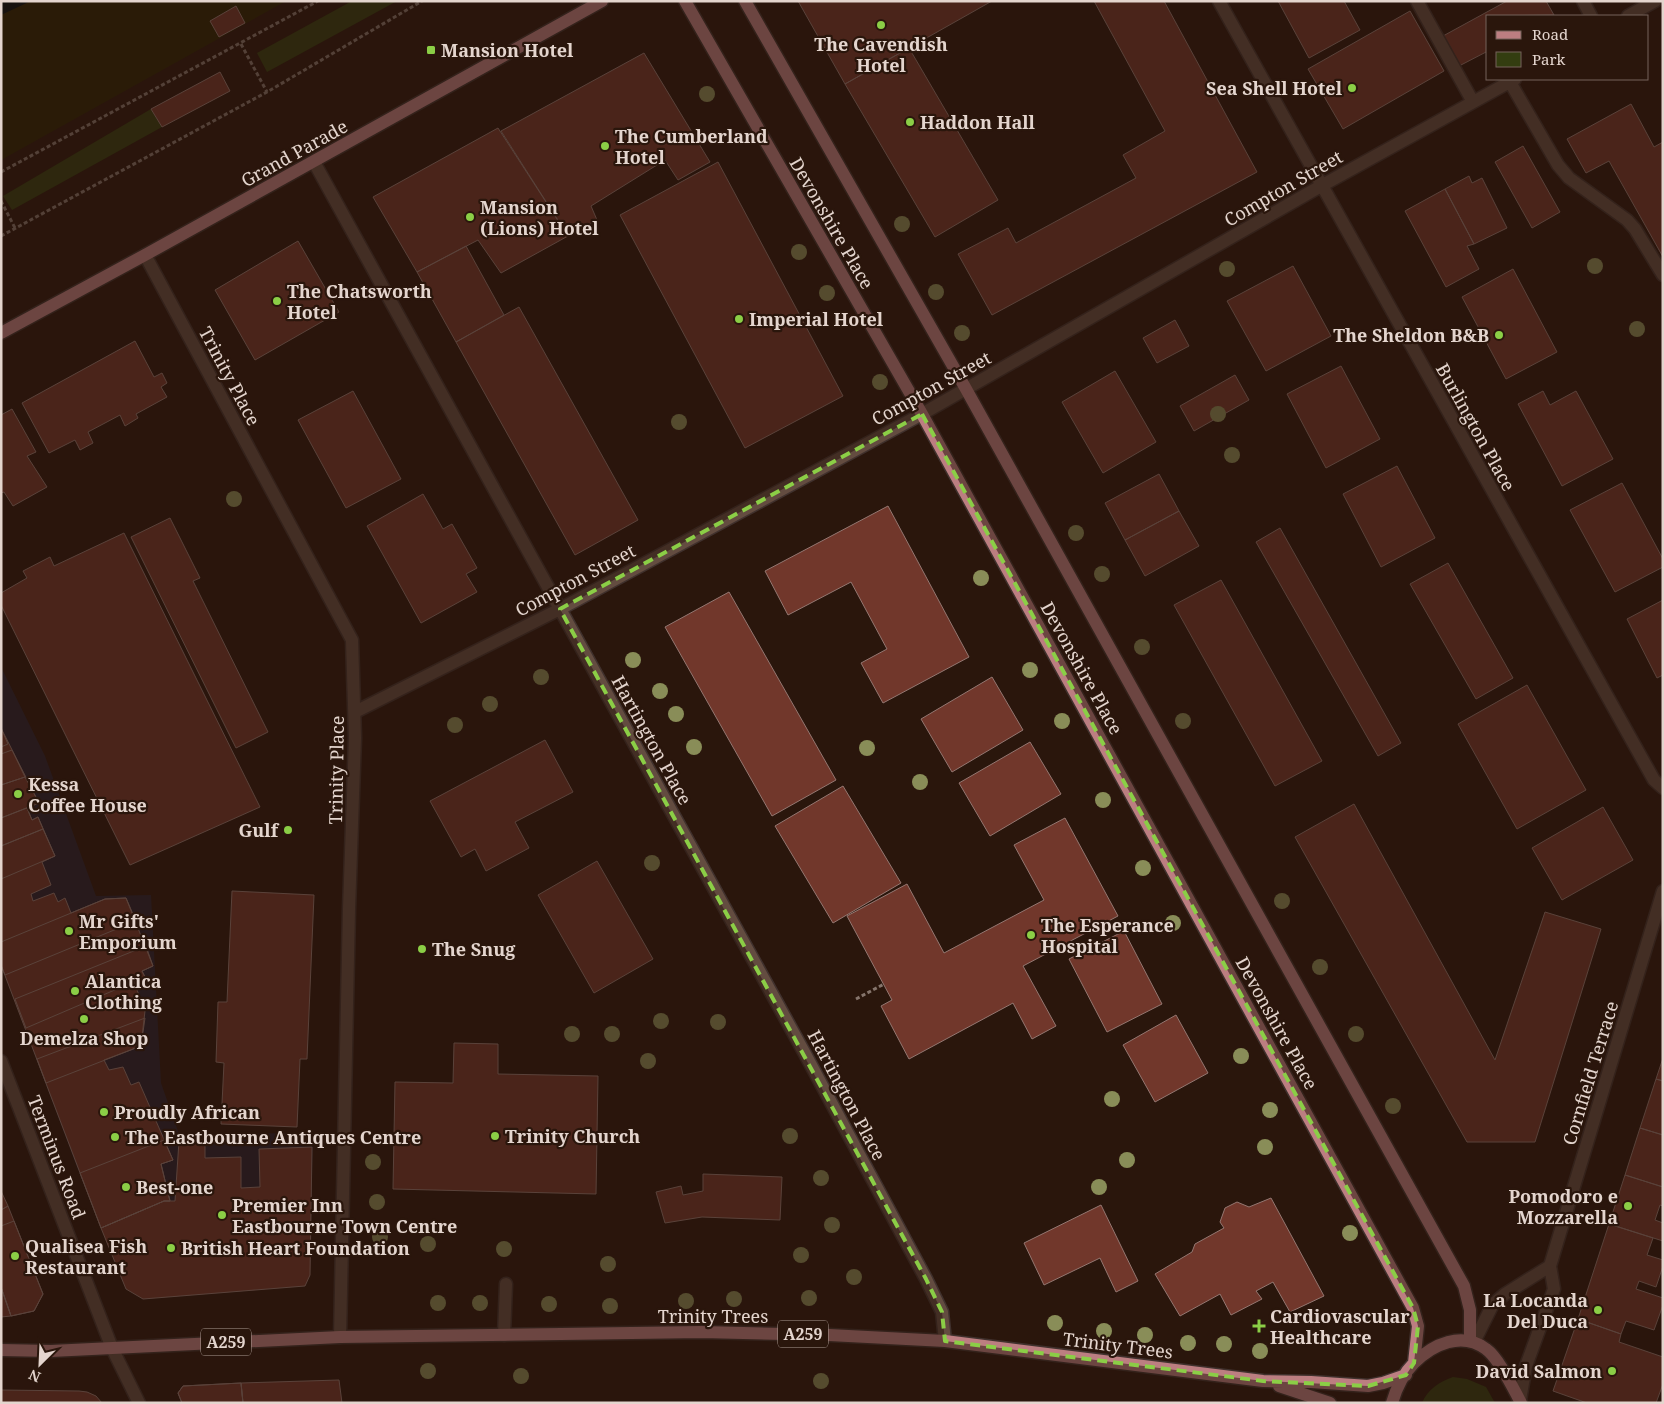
<svg xmlns="http://www.w3.org/2000/svg" width="1664" height="1404" font-family="'Noto Serif',serif">
<style>
.commercial{fill:#27202f}
.green{fill:#333d10}
.sand{fill:#2b2302}
.water{fill:#000e12}
.building{fill:#71372b;stroke:#947771}
.lines{fill:none;stroke-linecap:round;stroke-linejoin:round}
.minor-casing{stroke:#40312d;stroke-width:15}
.major-casing{stroke:#40312d;stroke-width:15}
.path{stroke:#85746b;stroke-width:3;stroke-dasharray:4 2.5;stroke-linecap:butt}
.minor{stroke:#634c40;stroke-width:12}
.major{stroke:#bc7e81;stroke-width:12}
.tree{fill:#898d58}
.marked{fill:none;stroke:#8bce46;stroke-width:4;stroke-dasharray:10 6;stroke-linejoin:round}
.poi-dot{fill:#8bce46;stroke:#2a160c;stroke-width:2}
.labels{text-anchor:middle;dominant-baseline:central;stroke-width:4.5;stroke-linejoin:round;paint-order:stroke}
.shield{fill:#2a160c;stroke:#ac9c94;stroke-width:1}
.shield-label{font-size:16px;font-weight:bold;fill:#e4d5ce}
.poi-label{font-size:18px;font-weight:bold;fill:#e4d5ce;stroke:#2a160c;text-anchor:start}
.street-label{font-size:18px;fill:#e4d5ce;stroke:#2a160c}
</style>
<rect width="100%" height="100%" fill="#2a160c"/>
<path class="commercial" d="M1,667L45,756L96,896L151,895L161,1083L179,1134L313,1133L310,1275L305,1286L143,1299L126,1289L77,1167L1,965Z"/>
<path class="green" d="M352,1H397L267,72L257,53Z
M151,109L162,127L12,210L3,196Z
M1453,1377L1467,1379L1486,1387L1495,1403H1422C1428,1389 1439,1382 1453,1377Z"/>
<path class="sand" d="M1,1H286L1,160Z"/>
<path class="water" d="M1,1H31L1,15Z"/>
<path class="building" d="M798,1H992L845,84Z
M1094,1H1164L1257,172L992,315L958,254L1008,228L1016,243L1136,178L1123,155L1165,131Z
M1278,1H1344L1360,30L1309,58Z
M1507,1H1546L1554,15L1488,16V51L1459,66L1443,36Z
M236,6L245,23L219,37L210,21Z
M1410,11L1444,71L1343,129L1308,69Z
M909,48L998,200L935,237L845,84Z
M644,53L710,162L678,180L665,160L591,206L597,220L568,236L501,131Z
M220,72L230,91L162,127L151,109Z
M1631,104L1654,147L1663,142V257L1609,161L1586,173L1567,139Z
M498,128L568,236L501,273L478,240L417,272L373,197Z
M1523,146L1560,212L1532,228L1495,162Z
M718,162L843,396L745,448L620,215Z
M1469,176L1472,183L1482,178L1507,228L1474,244L1445,189Z
M1445,189L1474,244L1467,246L1479,269L1446,287L1405,211Z
M298,241L339,312L255,360L215,290Z
M466,246L504,315L456,342L417,272Z
M1293,266L1331,336L1266,371L1227,301Z
M1513,269L1557,352L1506,379L1462,297Z
M519,307L638,520L575,555L456,342Z
M1175,320L1189,346L1157,363L1143,338Z
M135,341L154,377L162,373L167,383L161,387L167,397L136,414L138,418L125,426L120,415L88,432L93,443L80,450L75,440L49,453L22,403Z
M1341,366L1380,439L1326,468L1287,394Z
M1115,371L1156,442L1103,473L1062,402Z
M1235,375L1249,400L1194,431L1180,406Z
M353,391L401,479L346,508L298,420Z
M1543,391L1550,405L1576,391L1613,459L1562,486L1518,404Z
M12,409L36,452L27,456L47,487L13,506L4,492L1,493V415Z
M1397,466L1435,538L1381,567L1343,494Z
M1159,474L1179,511L1125,540L1105,503Z
M1622,483L1663,559V567L1615,592L1570,510Z
M423,494L443,529L452,524L477,568L466,574L477,592L421,623L367,526Z
M888,506L969,657L883,703L861,663L887,649L851,582L788,615L765,571Z
M1179,511L1199,546L1145,576L1125,540Z
M170,518L200,578L193,581L268,732L236,748L131,537Z
M1280,528L1401,743L1378,756L1256,542Z
M124,533L260,807L130,865L1,605V593L27,578L23,571L50,557L54,566Z
M1448,563L1513,678L1476,699L1410,584Z
M1221,580L1322,761L1275,786L1174,605Z
M729,592L836,780L772,816L665,627Z
M1663,600V675L1657,678L1627,619Z
M992,677L1023,730L952,772L921,719Z
M1527,685L1586,790L1517,829L1458,724Z
M1,728L39,803L27,808L32,820L38,817L55,856L42,862L51,885L31,894L33,901L54,893L58,902L65,898L71,913L105,899L126,898L153,966L142,971L145,977L134,982L145,1011L141,1046L104,1060L109,1070L123,1067L131,1085L139,1082L173,1160L161,1164L170,1201H164L101,1228L1,965Z
M1,728L8,744L1,747Z
M545,740L573,792L515,822L529,848L486,871L475,849L461,857L430,801Z
M1030,742L1061,794L990,836L959,783Z
M12,750L25,777L1,785V754Z
M25,777L39,803L1,818V785Z
M843,786L901,883L833,923L775,826Z
M1354,804L1495,1060L1545,912L1601,929L1535,1142H1467L1295,837Z
M1603,807L1633,860L1562,900L1532,848Z
M27,808L32,820L38,817L43,829L1,846V818Z
M1065,818L1118,916L1023,966L1056,1026L1032,1039L1013,1003L909,1059L881,1006L892,1000L847,916L907,884L944,953L1044,900L1014,845Z
M43,829L55,856L1,879V846Z
M597,861L653,959L594,993L538,895Z
M232,891L314,895L307,1059H300L297,1127L221,1124L224,1063L216,1062L218,1002H227Z
M126,898L136,921L5,975L1,965V942L105,899Z
M1124,931L1162,1004L1107,1032L1069,959Z
M146,946L153,966L142,971L145,977L26,1028L15,999Z
M1176,1015L1208,1073L1155,1102L1123,1045Z
M145,1018L141,1046L46,1083L37,1059Z
M454,1043L498,1044V1074L598,1076L596,1194L393,1189L395,1082L453,1083Z
M1663,1058V1081L1656,1079Z
M1656,1079L1663,1081V1135L1640,1128Z
M1640,1128L1663,1135V1187L1625,1175Z
M164,1140L173,1160L161,1164L170,1201H164L101,1228L80,1173Z
M205,1140V1158L241,1157V1188L260,1187L259,1149L312,1147L310,1275L305,1286L143,1299L126,1289L101,1228L164,1201H175L179,1141Z
M703,1174L782,1177L780,1220L702,1217L665,1223L656,1192L681,1186L683,1195L703,1191Z
M1625,1175L1663,1187V1206L1660,1205L1655,1220L1663,1223V1241L1609,1224Z
M1,1191L8,1206L1,1210Z
M1271,1198L1324,1296L1290,1312L1273,1282L1256,1291L1262,1299L1231,1315L1220,1294L1180,1316L1155,1274L1192,1252L1195,1244L1224,1228L1220,1222L1225,1208L1237,1202L1249,1207Z
M1101,1205L1138,1281L1116,1292L1100,1258L1044,1285L1024,1243Z
M8,1206L43,1294L34,1311L11,1316L1,1287V1210Z
M14,1221L43,1294L34,1311L11,1316L1,1287V1226Z
M1609,1224L1653,1238L1647,1255L1663,1260V1266L1656,1287L1639,1281L1636,1289L1663,1298V1305L1654,1330L1626,1321L1621,1334L1578,1319Z
M1,1287L11,1316L1,1317Z
M1578,1319L1621,1334L1619,1342L1663,1357V1384L1656,1403H1587L1553,1391Z
M339,1380L342,1403H243L241,1383Z
M241,1383L243,1403H182L178,1393L183,1386Z
M241,1383L243,1403H182L178,1393L183,1386Z
M1,1390L79,1391L87,1392L96,1396L102,1403H1Z"/>
<g class="lines">
<defs>
<path id="minor" d="M1219,1L1654,780L1663,788
M1417,1L1473,102
M1583,1L1591,16
M1628,16L1655,1
M1510,82L1558,165L1569,178L1627,220L1635,229L1663,275
M314,162L805,1054L926,1279L942,1312L945,1341
M145,255L352,640L355,738L349,909L340,1337
M355,712L560,609L922,414L1321,186L1515,79
M1,1061L112,1348L139,1403
M504,1335L506,1284
M1474,1342L1493,1304L1505,1294L1550,1266
M1520,1400L1526,1366L1554,1289L1550,1266L1663,891"/>
<path id="major" d="M685,1L922,414L1413,1308L1418,1326L1414,1363
M745,1L966,389L1464,1286L1470,1310V1341
M1,333L145,255L602,1
M1,1350L51,1351L340,1337L702,1332L829,1335L945,1341L1263,1381L1311,1382L1368,1386L1383,1383L1406,1375
M1279,1386L1330,1403
M1392,1403C1396,1389 1404,1373 1414,1363C1433,1344 1462,1331 1486,1349C1499,1358 1513,1388 1521,1403"/>
</defs>
<use href="#minor" class="minor-casing"/>
<use href="#major" class="major-casing"/>
<path class="path" d="M241,44L267,92
M1,172L318,1
M1,201L15,228
M1,236L267,92L422,1
M856,999L884,984"/>
<use href="#minor" class="minor"/>
<use href="#major" class="major"/>
</g>
<g class="tree">
<circle cx="707" cy="94" r="8"/>
<circle cx="902" cy="224" r="8"/>
<circle cx="799" cy="252" r="8"/>
<circle cx="1595" cy="266" r="8"/>
<circle cx="1227" cy="269" r="8"/>
<circle cx="936" cy="292" r="8"/>
<circle cx="827" cy="293" r="8"/>
<circle cx="1637" cy="329" r="8"/>
<circle cx="962" cy="333" r="8"/>
<circle cx="880" cy="382" r="8"/>
<circle cx="1218" cy="414" r="8"/>
<circle cx="679" cy="422" r="8"/>
<circle cx="1232" cy="455" r="8"/>
<circle cx="234" cy="499" r="8"/>
<circle cx="1076" cy="533" r="8"/>
<circle cx="1102" cy="574" r="8"/>
<circle cx="981" cy="578" r="8"/>
<circle cx="1142" cy="647" r="8"/>
<circle cx="633" cy="660" r="8"/>
<circle cx="1030" cy="670" r="8"/>
<circle cx="541" cy="677" r="8"/>
<circle cx="660" cy="691" r="8"/>
<circle cx="490" cy="704" r="8"/>
<circle cx="676" cy="714" r="8"/>
<circle cx="1062" cy="721" r="8"/>
<circle cx="1183" cy="721" r="8"/>
<circle cx="455" cy="725" r="8"/>
<circle cx="694" cy="747" r="8"/>
<circle cx="867" cy="748" r="8"/>
<circle cx="920" cy="782" r="8"/>
<circle cx="1103" cy="800" r="8"/>
<circle cx="652" cy="863" r="8"/>
<circle cx="1143" cy="868" r="8"/>
<circle cx="1282" cy="901" r="8"/>
<circle cx="1173" cy="923" r="8"/>
<circle cx="1320" cy="967" r="8"/>
<circle cx="661" cy="1021" r="8"/>
<circle cx="718" cy="1022" r="8"/>
<circle cx="572" cy="1034" r="8"/>
<circle cx="612" cy="1034" r="8"/>
<circle cx="1356" cy="1034" r="8"/>
<circle cx="1241" cy="1056" r="8"/>
<circle cx="648" cy="1061" r="8"/>
<circle cx="1112" cy="1099" r="8"/>
<circle cx="1393" cy="1106" r="8"/>
<circle cx="1270" cy="1110" r="8"/>
<circle cx="790" cy="1136" r="8"/>
<circle cx="1265" cy="1147" r="8"/>
<circle cx="1127" cy="1160" r="8"/>
<circle cx="373" cy="1162" r="8"/>
<circle cx="821" cy="1178" r="8"/>
<circle cx="1099" cy="1187" r="8"/>
<circle cx="377" cy="1202" r="8"/>
<circle cx="832" cy="1225" r="8"/>
<circle cx="1350" cy="1233" r="8"/>
<circle cx="380" cy="1237" r="8"/>
<circle cx="428" cy="1244" r="8"/>
<circle cx="504" cy="1249" r="8"/>
<circle cx="801" cy="1255" r="8"/>
<circle cx="608" cy="1264" r="8"/>
<circle cx="854" cy="1277" r="8"/>
<circle cx="809" cy="1298" r="8"/>
<circle cx="734" cy="1299" r="8"/>
<circle cx="686" cy="1301" r="8"/>
<circle cx="438" cy="1303" r="8"/>
<circle cx="480" cy="1303" r="8"/>
<circle cx="549" cy="1304" r="8"/>
<circle cx="610" cy="1306" r="8"/>
<circle cx="1055" cy="1323" r="8"/>
<circle cx="1104" cy="1331" r="8"/>
<circle cx="1145" cy="1335" r="8"/>
<circle cx="1188" cy="1343" r="8"/>
<circle cx="1224" cy="1344" r="8"/>
<circle cx="1260" cy="1351" r="8"/>
<circle cx="428" cy="1371" r="8"/>
<circle cx="521" cy="1376" r="8"/>
<circle cx="821" cy="1381" r="8"/>
</g>
<path d="M0 0H1664V1404H0ZM922,414L1413,1308L1418,1326L1414,1363L1406,1375L1368,1386L1263,1381L945,1341L942,1312L926,1279L560,609Z" fill="#2a160c" fill-opacity=".55" fill-rule="evenodd"/>
<path class="marked" d="M922,414L1413,1308L1418,1326L1414,1363L1406,1375L1368,1386L1263,1381L945,1341L942,1312L926,1279L560,609Z"/>
<g class="poi-dot">
<circle cx="881" cy="25" r="5"/>
<rect x="426" y="45" width="10" height="10" rx="2.5"/>
<circle cx="1352" cy="88" r="5"/>
<circle cx="910" cy="122" r="5"/>
<circle cx="605" cy="146" r="5"/>
<circle cx="470" cy="217" r="5"/>
<circle cx="277" cy="301" r="5"/>
<circle cx="739" cy="319" r="5"/>
<circle cx="1499" cy="335" r="5"/>
<circle cx="18" cy="794" r="5"/>
<circle cx="288" cy="830" r="5"/>
<circle cx="69" cy="931" r="5"/>
<circle cx="1031" cy="935" r="5"/>
<circle cx="422" cy="949" r="5"/>
<circle cx="75" cy="991" r="5"/>
<circle cx="84" cy="1019" r="5"/>
<circle cx="104" cy="1112" r="5"/>
<circle cx="495" cy="1136" r="5"/>
<circle cx="115" cy="1137" r="5"/>
<circle cx="126" cy="1187" r="5"/>
<circle cx="1628" cy="1206" r="5"/>
<circle cx="222" cy="1215" r="5"/>
<circle cx="171" cy="1248" r="5"/>
<circle cx="15" cy="1256" r="5"/>
<circle cx="1598" cy="1310" r="5"/>
<path d="M1256.5 1318.5h5v5h5v5h-5v5h-5v-5h-5v-5h5z"/>
<circle cx="1612" cy="1371" r="5"/>
</g>
<g class="labels">
<g class="shield">
<rect x="778" y="1320.5" width="50" height="27" rx="4"/>
<rect x="201" y="1328.5" width="50" height="27" rx="4"/>
</g>
<g class="shield-label">
<text x="803" y="1334">A259</text>
<text x="226" y="1342">A259</text>
</g>
<g class="poi-label">
<text x="881" y="44" text-anchor="middle">The Cavendish<tspan x="881" dy="21">Hotel</tspan></text>
<text x="441" y="50">Mansion Hotel</text>
<text x="1342" y="88" text-anchor="end">Sea Shell Hotel</text>
<text x="920" y="122">Haddon Hall</text>
<text x="615" y="136">The Cumberland<tspan x="615" dy="21">Hotel</tspan></text>
<text x="480" y="207">Mansion<tspan x="480" dy="21">(Lions) Hotel</tspan></text>
<text x="287" y="291">The Chatsworth<tspan x="287" dy="21">Hotel</tspan></text>
<text x="749" y="319">Imperial Hotel</text>
<text x="1489" y="335" text-anchor="end">The Sheldon B&amp;B</text>
<text x="28" y="784">Kessa<tspan x="28" dy="21">Coffee House</tspan></text>
<text x="278" y="830" text-anchor="end">Gulf</text>
<text x="79" y="921">Mr Gifts'<tspan x="79" dy="21">Emporium</tspan></text>
<text x="1041" y="925">The Esperance<tspan x="1041" dy="21">Hospital</tspan></text>
<text x="432" y="949">The Snug</text>
<text x="85" y="981">Alantica<tspan x="85" dy="21">Clothing</tspan></text>
<text x="84" y="1038" text-anchor="middle">Demelza Shop</text>
<text x="114" y="1112">Proudly African</text>
<text x="505" y="1136">Trinity Church</text>
<text x="125" y="1137">The Eastbourne Antiques Centre</text>
<text x="136" y="1187">Best-one</text>
<text x="1618" y="1196" text-anchor="end">Pomodoro e<tspan x="1618" dy="21">Mozzarella</tspan></text>
<text x="232" y="1205">Premier Inn<tspan x="232" dy="21">Eastbourne Town Centre</tspan></text>
<text x="25" y="1246">Qualisea Fish<tspan x="25" dy="21">Restaurant</tspan></text>
<text x="181" y="1248">British Heart Foundation</text>
<text x="1588" y="1300" text-anchor="end">La Locanda<tspan x="1588" dy="21">Del Duca</tspan></text>
<text x="1270" y="1316">Cardiovascular<tspan x="1270" dy="21">Healthcare</tspan></text>
<text x="1602" y="1371" text-anchor="end">David Salmon</text>
</g>
<g class="street-label">
<text transform="translate(294 153) rotate(-29)">Grand Parade</text>
<text transform="translate(1283 188) rotate(-30)">Compton Street</text>
<text transform="translate(832 223) rotate(60)">Devonshire Place</text>
<text transform="translate(230 376) rotate(62)">Trinity Place</text>
<text transform="translate(931 388) rotate(-29)">Compton Street</text>
<text transform="translate(1476 427) rotate(61)">Burlington Place</text>
<text transform="translate(575 580) rotate(-28)">Compton Street</text>
<text transform="translate(1082 668) rotate(61)">Devonshire Place</text>
<text transform="translate(652 740) rotate(61)">Hartington Place</text>
<text transform="translate(336 770) rotate(-89)">Trinity Place</text>
<text transform="translate(1277 1023) rotate(61)">Devonshire Place</text>
<text transform="translate(1590 1073) rotate(-73)">Cornfield Terrace</text>
<text transform="translate(847 1095) rotate(62)">Hartington Place</text>
<text transform="translate(57 1157) rotate(69)">Terminus Road</text>
<text x="713" y="1316">Trinity Trees</text>
<text transform="translate(1118 1345) rotate(7)">Trinity Trees</text>
</g>
</g>
<rect width="1664" height="1404" fill="none" stroke="#e4d5ce" stroke-width="5"/>
<rect x="1486" y="15" width="162" height="65" fill="#2a160c" stroke="#74625a"/>
<rect x="1496" y="31" width="25" height="8" fill="#bc7e81" stroke="#74625a"/>
<text x="1532" y="40" font-size="15" fill="#e4d5ce">Road</text>
<rect x="1496" y="52" width="25" height="15" fill="#333d10" stroke="#74625a"/>
<text x="1532" y="65" font-size="15" fill="#e4d5ce">Park</text>
<g transform="translate(40 1364) rotate(204)" stroke="#2a160c" stroke-width="4" paint-order="stroke">
<path d="M0-4L9 19L0 12L-9 19Z" fill="#e4d5ce"/>
<text y="-8" font-size="14" font-weight="bold" text-anchor="middle" fill="#e4d5ce">N</text>
</g>
</svg>
